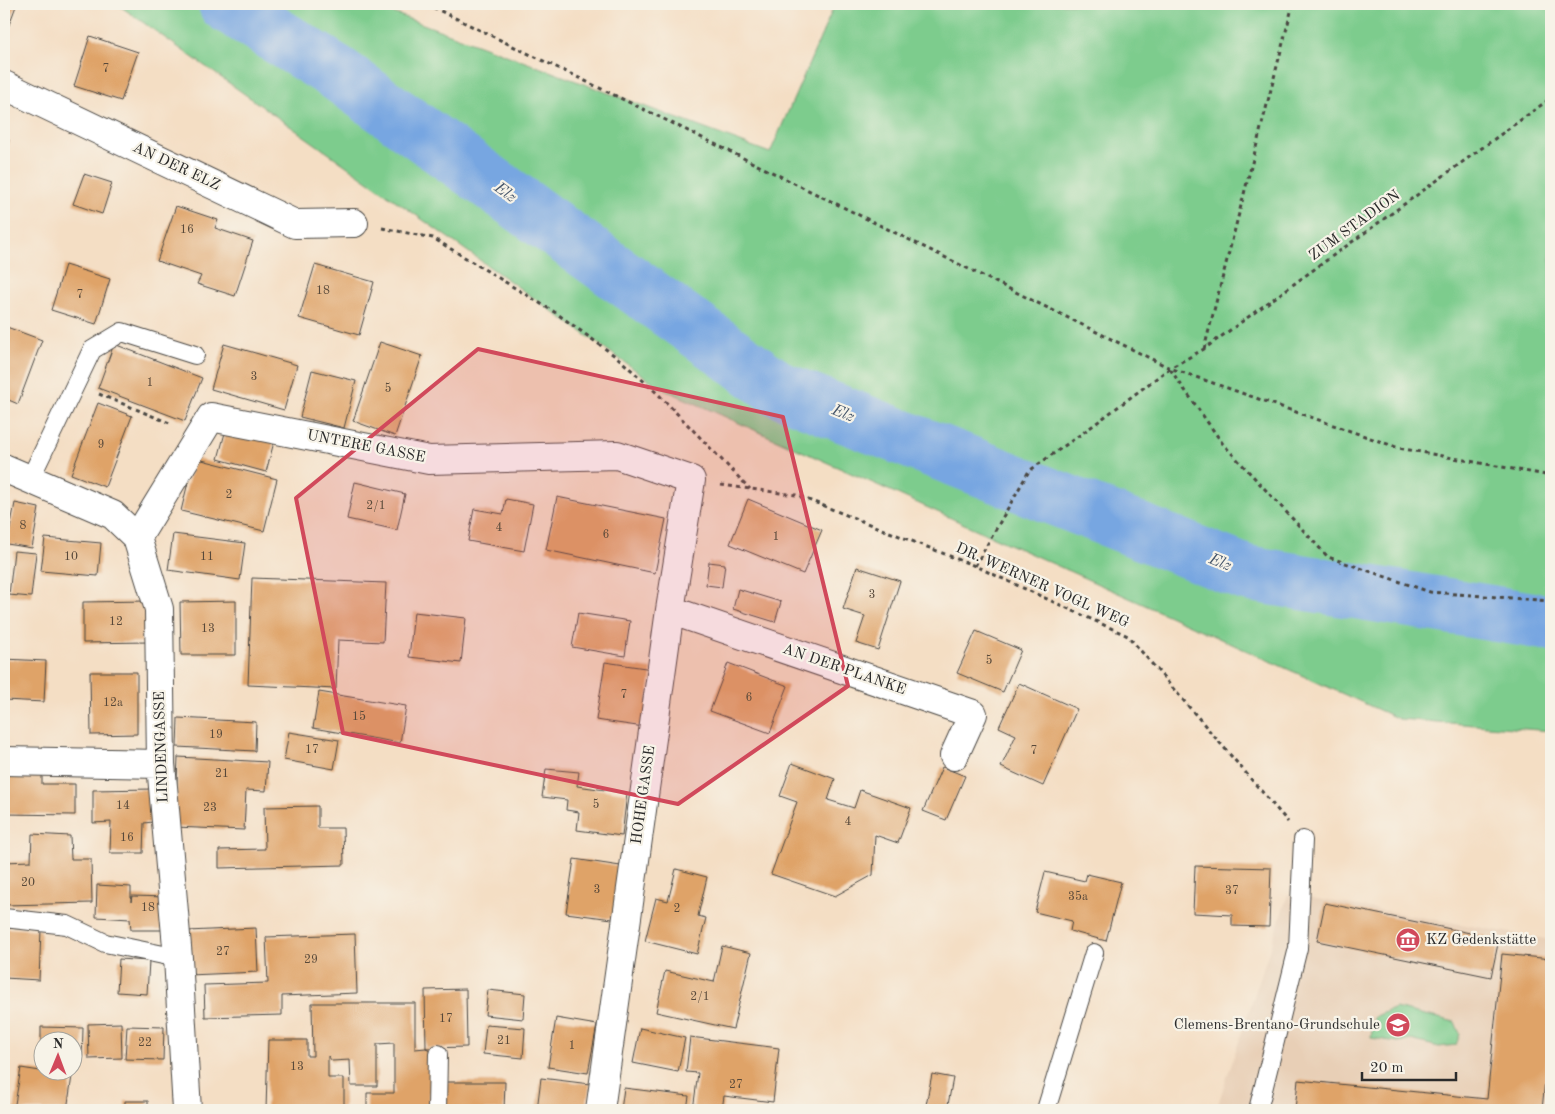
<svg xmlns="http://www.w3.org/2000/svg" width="1555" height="1114" font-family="'Old Standard TT',serif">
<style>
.built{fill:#e8cfb6}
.green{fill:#7dcc8d;stroke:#547c5c}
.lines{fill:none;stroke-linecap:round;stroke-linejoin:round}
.river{stroke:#77a6e1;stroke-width:56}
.building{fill:#dfa368}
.lane-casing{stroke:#494642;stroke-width:20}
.street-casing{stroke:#494642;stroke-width:30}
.path{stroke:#494642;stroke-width:3;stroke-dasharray:4 4;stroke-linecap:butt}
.lane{stroke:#fff;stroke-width:18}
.street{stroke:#fff;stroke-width:28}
.marked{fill:#d1495b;fill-opacity:0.2;stroke:#d1495b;stroke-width:4;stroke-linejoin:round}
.labels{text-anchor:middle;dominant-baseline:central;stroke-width:4.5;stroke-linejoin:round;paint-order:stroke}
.number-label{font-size:12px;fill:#58493a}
.street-label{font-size:15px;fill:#2b2b2b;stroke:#f7f3e8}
.poi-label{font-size:15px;fill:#2b2b2b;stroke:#f7f3e8;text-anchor:start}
.water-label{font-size:16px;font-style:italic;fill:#46566b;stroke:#f7f3e8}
</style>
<rect width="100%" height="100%" fill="#f7f3e8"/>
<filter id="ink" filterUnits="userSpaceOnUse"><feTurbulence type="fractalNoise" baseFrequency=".02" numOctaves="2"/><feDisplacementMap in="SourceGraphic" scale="10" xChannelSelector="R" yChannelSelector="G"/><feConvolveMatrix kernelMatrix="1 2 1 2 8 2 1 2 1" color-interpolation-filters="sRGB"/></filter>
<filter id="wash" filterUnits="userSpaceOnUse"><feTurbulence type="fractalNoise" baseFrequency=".0096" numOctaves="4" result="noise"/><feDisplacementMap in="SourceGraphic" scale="20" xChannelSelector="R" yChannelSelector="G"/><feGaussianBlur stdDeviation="1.12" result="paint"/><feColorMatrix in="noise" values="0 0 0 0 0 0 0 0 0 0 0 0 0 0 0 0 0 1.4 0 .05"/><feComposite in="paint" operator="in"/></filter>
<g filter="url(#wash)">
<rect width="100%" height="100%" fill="#f4dec4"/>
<path class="built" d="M1288,894L1551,940V1110H1216Z"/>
<path class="green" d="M117,4H369L770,153L835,4H1551V731L1399,719L661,388Z
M1395,1008L1455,1022L1460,1034L1456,1045L1439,1047L1411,1040L1398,1042L1371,1038L1374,1017Z"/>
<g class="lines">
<path class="river" d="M226,4L337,73L779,389L1246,573L1551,623"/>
</g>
<g id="blocks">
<path class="building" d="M4,4L16,6L4,38Z
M90,36L138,52L121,101L74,86Z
M4,139L9,140L4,158Z
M84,174L112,183L102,214L73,204Z
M176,206L218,220L215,228L253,241L235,296L197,284L201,276L157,261Z
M65,265L110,279L96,324L51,310Z
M315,265L374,282L359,335L299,318Z
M4,326L42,340L18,404L4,398Z
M380,342L422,356L395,436L353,421Z
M114,344L202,378L185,421L98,388Z
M224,344L297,365L284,410L211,389Z
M312,370L356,381L344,428L300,417Z
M98,403L132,416L105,487L71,474Z
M226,429L274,442L266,472L218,459Z
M194,458L277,479L264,531L181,511Z
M355,482L405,494L397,530L347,519Z
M557,497L666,519L655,573L546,550Z
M506,499L533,504L524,551L468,541L474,509L503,514Z
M748,499L822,530L803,574L730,544Z
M15,503L39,508L32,548L7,544Z
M173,534L245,543L240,580L168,570Z
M45,538L101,543L98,576L41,571Z
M14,551L36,553L31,597L9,595Z
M709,562L725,564L722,587L706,585Z
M857,567L900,581L878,650L856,643L865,616L843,609Z
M252,578L386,583L383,642L338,640L336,689L248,685Z
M738,589L781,602L775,622L733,609Z
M148,601L149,642L83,643V602Z
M236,601V655H181L180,602Z
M414,612L466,618L461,663L409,657Z
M578,613L630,621L625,656L572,647Z
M976,631L1021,650L1003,692L957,673Z
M4,659L46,661L44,702L4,700Z
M605,662L652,669L644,727L596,720Z
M728,663L788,686L770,733L710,711Z
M90,672H137V734L91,735Z
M1019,683L1077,709L1043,786L1001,767L1016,735L999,727Z
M319,692L406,706L400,743L313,728Z
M178,718L256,722L255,751L177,747Z
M289,732L339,740L334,769L284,760Z
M178,757L268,762L266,791L246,790L244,830L175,827Z
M792,763L835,779L828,800L854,808L860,790L911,808L898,843L875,835L873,875L835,896L771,874L797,802L780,796Z
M4,766L42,767V784H75V815L4,814Z
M942,767L965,776L946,820L923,811Z
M546,769L579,772L577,786L627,793L622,836L577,830L579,812L566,810L567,800L542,797Z
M153,789V822L144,823L143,853H110L111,822L93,823V790Z
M318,806V828H343L344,865L219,868V850L265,849L264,807Z
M32,834L70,836L71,859H91L92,903L4,905V862L31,861Z
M574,859L627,867L620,920L566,913Z
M1195,866L1271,868L1269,927L1232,926V915L1193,913Z
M676,869L707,877L698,916L706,918L697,954L645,941L656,898L668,901Z
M1045,872L1085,881L1087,874L1121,882L1106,941L1070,931L1072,921L1035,912Z
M97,885L131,887V902L132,896L166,897V930H131L130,919L96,917Z
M1325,903L1499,939L1491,977L1317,941Z
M4,928L41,930L39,980L4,978Z
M256,928L258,972L189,975L187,931Z
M355,934L357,993L282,996V1015L205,1017L204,985L268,983L266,937Z
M722,946L751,953L733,1029L656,1012L665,971L714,982Z
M1502,954L1551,959V1020L1542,1110H1295L1298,1080L1487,1099Z
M119,959L149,961L147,994L117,992Z
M466,989L467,1047L426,1048L425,990Z
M488,990L525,994L523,1019L485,1015Z
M312,1003H415V1049L426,1048L432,1051L429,1110H367V1093H394V1043L377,1044V1086H351L350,1060L332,1061L328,1056V1078H344V1110H266L268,1040H307V1056H313Z
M556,1018L597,1025L588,1073L548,1067Z
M121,1023L122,1058L89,1059L88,1024Z
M486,1025L525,1028L523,1058L483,1054Z
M127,1026L164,1027L163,1060L125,1059Z
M41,1027L83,1028L82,1064H72V1042H41Z
M640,1028L685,1038L678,1072L633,1063Z
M690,1037L779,1048L773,1102L724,1096L722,1110H693L698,1073L686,1072Z
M41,1042H42V1063H40Z
M21,1068L72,1076L67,1110H14Z
M932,1074L953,1078L947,1110H925Z
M541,1078L590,1084L586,1110H537Z
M444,1082H505L504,1110H444Z
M624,1088L689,1096L687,1110H621Z
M125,1101H148V1110H125Z"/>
</g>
</g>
<g filter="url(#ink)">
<use href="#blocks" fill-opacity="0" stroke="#494642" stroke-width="1"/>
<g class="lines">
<defs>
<path id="lane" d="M30,479L92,350L122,332L195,355
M4,918L67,925L105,943L178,958
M437,1110L438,1054
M1046,1110L1094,953
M1258,1110L1298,948L1303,840"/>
<path id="street" d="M4,85L295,224L354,223
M4,468L113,515L137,538L159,609L161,764L178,958L187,1110
M137,538L211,417L429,460L617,455L691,480L670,610L600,1110
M670,610L973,714L954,756
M4,761L161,764"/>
</defs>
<use href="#lane" class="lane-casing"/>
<use href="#street" class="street-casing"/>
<path class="path" d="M426,4L676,125L1170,368L1399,448L1551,476
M382,228L433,238L556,313L618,358L659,395L750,489
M1204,349L1293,4
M1170,369L1223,444L1328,557L1430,592L1551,601
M99,394L172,424
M721,485L796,495L975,566L1128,636L1288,822
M975,566L1029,471L1091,427L1170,368L1204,349L1551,98"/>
<use href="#lane" class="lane"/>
<use href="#street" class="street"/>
</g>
</g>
<path class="marked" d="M478,349L783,417L848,686L678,804L343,733L296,498Z"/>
<defs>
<symbol id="museum-disc" viewBox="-11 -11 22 22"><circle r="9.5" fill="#d1495b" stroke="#f7f3e8"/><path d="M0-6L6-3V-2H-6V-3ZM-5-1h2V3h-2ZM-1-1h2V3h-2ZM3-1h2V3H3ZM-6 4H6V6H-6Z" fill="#fff"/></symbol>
<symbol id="school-disc" viewBox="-11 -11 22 22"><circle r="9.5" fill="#d1495b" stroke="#f7f3e8"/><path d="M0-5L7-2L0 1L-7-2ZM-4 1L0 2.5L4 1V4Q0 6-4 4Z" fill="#fff"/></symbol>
</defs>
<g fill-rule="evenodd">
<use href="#museum-disc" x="1394" y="926" width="28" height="28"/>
<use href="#school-disc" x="1384" y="1011" width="28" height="28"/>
</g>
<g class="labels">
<g class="number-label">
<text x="106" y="69">7</text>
<text x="187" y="230">16</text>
<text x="323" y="291">18</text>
<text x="80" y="295">7</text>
<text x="254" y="377">3</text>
<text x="150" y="383">1</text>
<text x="388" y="389">5</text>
<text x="101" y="445">9</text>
<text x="229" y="495">2</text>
<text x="376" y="506">2/1</text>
<text x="23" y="526">8</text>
<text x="499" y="528">4</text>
<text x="606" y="535">6</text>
<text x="776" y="537">1</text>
<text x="71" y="557">10</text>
<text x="207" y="557">11</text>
<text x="872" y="595">3</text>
<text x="116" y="622">12</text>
<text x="208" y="629">13</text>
<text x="989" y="661">5</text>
<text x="624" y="695">7</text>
<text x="749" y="698">6</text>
<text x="113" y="703">12a</text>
<text x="359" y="717">15</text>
<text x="216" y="735">19</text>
<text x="312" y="750">17</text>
<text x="1034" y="751">7</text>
<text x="222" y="774">21</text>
<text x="596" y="805">5</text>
<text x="123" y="806">14</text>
<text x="210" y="808">23</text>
<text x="848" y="822">4</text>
<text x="127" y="838">16</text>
<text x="28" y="883">20</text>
<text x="597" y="890">3</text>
<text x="1232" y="891">37</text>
<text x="1078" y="897">35a</text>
<text x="148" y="908">18</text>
<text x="677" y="909">2</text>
<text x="223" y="952">27</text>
<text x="311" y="960">29</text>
<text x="700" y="997">2/1</text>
<text x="446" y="1019">17</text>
<text x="504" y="1041">21</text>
<text x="145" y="1043">22</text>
<text x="572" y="1046">1</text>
<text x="297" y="1067">13</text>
<text x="736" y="1085">27</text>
</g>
<g class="street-label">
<text transform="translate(176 167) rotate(25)">AN DER ELZ</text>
<text transform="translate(1355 226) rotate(-36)">ZUM STADION</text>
<text transform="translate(366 447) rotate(11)">UNTERE GASSE</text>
<text transform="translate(1042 586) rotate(24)">DR. WERNER VOGL WEG</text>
<text transform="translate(844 670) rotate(19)">AN DER PLANKE</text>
<text transform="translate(162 747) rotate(-92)">LINDENGASSE</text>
<text transform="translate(644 795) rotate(-82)">HOHE GASSE</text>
</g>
<g class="poi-label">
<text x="1426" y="940">KZ Gedenkstätte</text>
<text x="1380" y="1025" text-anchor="end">Clemens-Brentano-Grundschule</text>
</g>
<g class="water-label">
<text transform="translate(505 193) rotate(36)">Elz</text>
<text transform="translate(843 414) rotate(22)">Elz</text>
<text transform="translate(1220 563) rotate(22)">Elz</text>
</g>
</g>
<rect width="1555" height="1114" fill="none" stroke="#f7f3e8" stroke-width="20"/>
<g transform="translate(58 1056) rotate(1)"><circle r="24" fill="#f7f3e8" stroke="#a5a39c"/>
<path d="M0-4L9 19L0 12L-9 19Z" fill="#d1495b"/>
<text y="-8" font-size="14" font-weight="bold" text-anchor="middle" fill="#2b2b2b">N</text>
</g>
<path d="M1362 1072v8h94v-8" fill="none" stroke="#2b2b2b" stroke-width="2.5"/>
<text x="1370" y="1072" font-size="15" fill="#2b2b2b" stroke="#f7f3e8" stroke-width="4" paint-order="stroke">20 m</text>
</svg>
